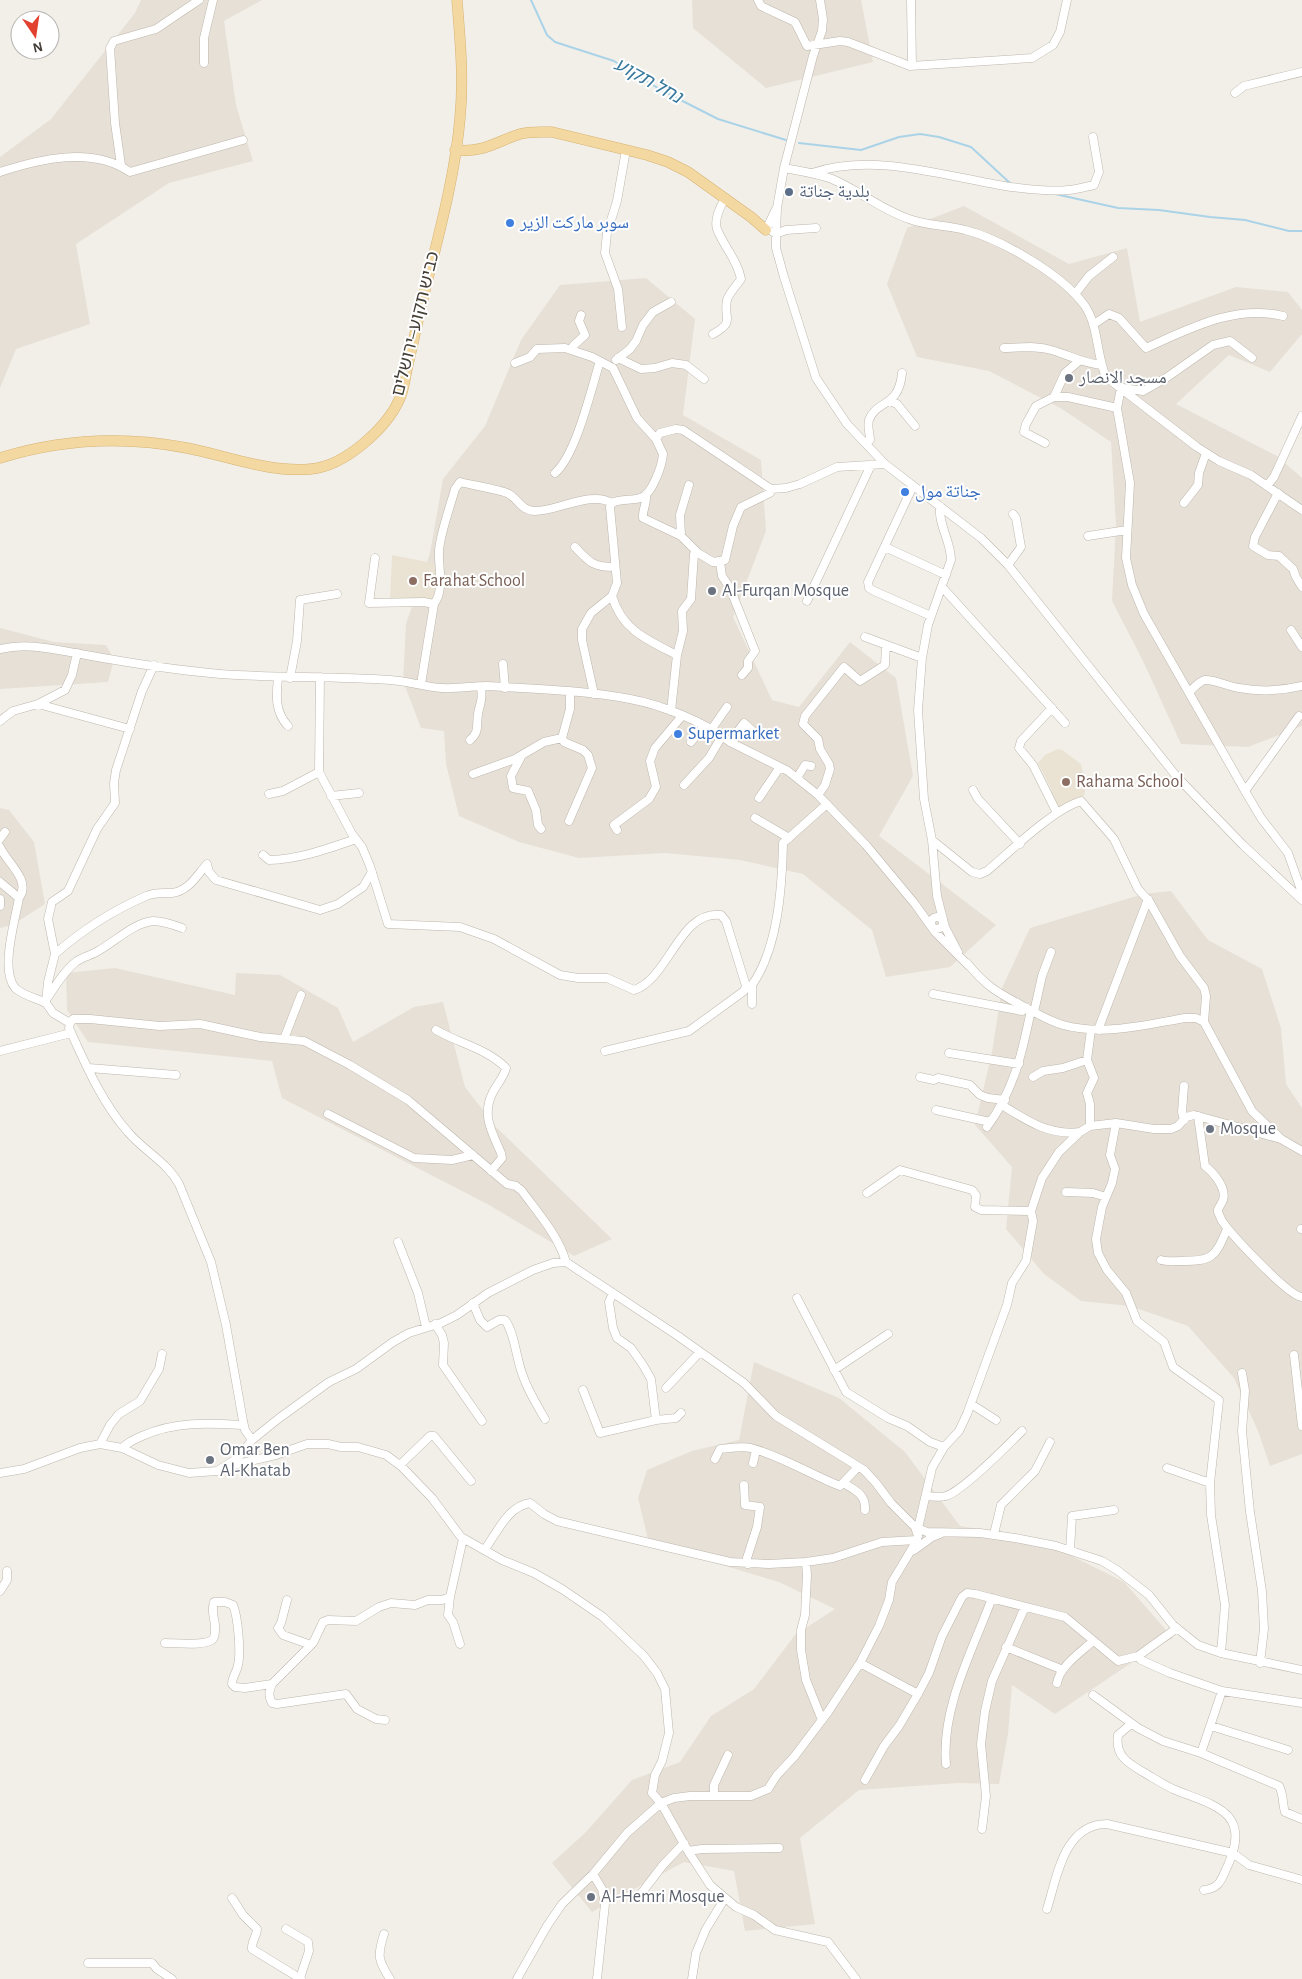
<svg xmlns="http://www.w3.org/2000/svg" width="1302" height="1979" font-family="'Alegreya Sans','Noto Naskh Arabic','Noto Sans Hebrew',sans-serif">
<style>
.residential{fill:#e6e0d7}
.education{fill:#eae3d4}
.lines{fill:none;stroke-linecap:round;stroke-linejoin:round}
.stream{stroke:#abd3e8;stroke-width:2}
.minor-casing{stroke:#bdb6ac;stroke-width:9}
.major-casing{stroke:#d7b372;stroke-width:11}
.minor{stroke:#fff;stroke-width:8}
.major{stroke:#f3d8a1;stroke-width:10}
.service-dot{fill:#5c6f8a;stroke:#fff;stroke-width:2}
.shop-dot{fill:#3f7fe0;stroke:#fff;stroke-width:2}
.worship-dot{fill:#6b7280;stroke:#fff;stroke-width:2}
.education-dot{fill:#8d6e63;stroke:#fff;stroke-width:2}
.labels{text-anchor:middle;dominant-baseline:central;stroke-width:4;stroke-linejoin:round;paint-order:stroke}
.service-label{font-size:18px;fill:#4e5e75;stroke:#fff;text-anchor:start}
.shop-label{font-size:18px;fill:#366cbe;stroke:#fff;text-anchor:start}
.street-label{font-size:18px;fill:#453f38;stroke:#fff}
.worship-label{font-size:18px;fill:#5b616d;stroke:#fff;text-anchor:start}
.education-label{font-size:18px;fill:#785e54;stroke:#fff;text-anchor:start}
.water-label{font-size:19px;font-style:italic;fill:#3a799e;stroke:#fff}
</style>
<rect width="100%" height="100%" fill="#f2efe9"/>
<path class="residential" d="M141,0H262L224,21L236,105L253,161L169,183L76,244L90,324L16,349L0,388V157L51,119L135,13Z
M692,0H861L873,62L766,88L693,28Z
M964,206L1069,264L1127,248L1140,322L1236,287L1288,292L1302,310V334L1270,372L1229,355L1176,404L1277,456L1302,478V726L1248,747L1181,744L1143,661L1112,601L1116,525L1111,442L1062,409L989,371L917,357L887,284L907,228Z
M646,278L695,319L683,415L761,460L766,531L733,617L772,700L799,707L850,642L896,678L913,776L879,836L996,925L950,967L886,977L872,930L803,874L740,860L665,853L579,858L519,842L459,816L446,764L444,731L421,728L403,681L406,624L430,553L443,479L485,426L521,340L560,285Z
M0,628L54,642L106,645L114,659L108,682L0,689Z
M0,808L9,810L34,842L45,904L14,924L0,928Z
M1171,891L1208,940L1262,969L1281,1028L1286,1084L1302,1108V1454L1270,1466L1258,1431L1234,1378L1188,1326L1130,1306L1081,1301L1044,1274L1006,1229L1012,1167L975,1125L992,1052L1002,988L1030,928L1143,894Z
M115,968L235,995L236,973L280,975L338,1008L353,1042L414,1007L443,1002L465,1087L496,1127L612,1239L574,1256L491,1206L282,1098L272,1061L88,1042L67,1010L66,973Z
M754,1362L839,1398L905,1452L960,1526L1040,1540L1124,1582L1173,1638L1149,1651L1055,1714L1012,1685L1008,1734L999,1784L958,1783L859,1790L800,1838L815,1924L745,1931L734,1871L684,1862L592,1912L552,1863L586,1832L632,1780L680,1762L711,1716L754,1689L795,1635L835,1609L779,1582L649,1543L638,1498L647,1470L692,1451L739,1440Z"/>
<path class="education" d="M392,555L438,564L435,598L390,599Z
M1058,749L1062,750L1081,764L1086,787L1084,796L1066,809L1055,808L1051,789L1038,763L1045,755Z"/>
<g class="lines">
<path class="stream" d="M531,0L547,35L555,42L614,61L661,90L718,119L786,140
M799,143L861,150L899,137L920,134L939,137L971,147L1011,184
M1055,194L1118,208L1159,210L1210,217L1245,220L1289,231H1302"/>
<defs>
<path id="minor" d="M758,0L761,6L795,22L807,46L840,41L848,42L910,66L1032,58L1053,45L1060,32L1067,0
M820,0L823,19L822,31L813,56L784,168L777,208L776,234V248L784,277L816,378L847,424L885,464L981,538L1008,565L1177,777L1243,845L1302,900
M911,0L912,66
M204,63V38L213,0
M1235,93L1244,86L1302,72
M121,165L115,123L110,48L114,41L156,29L199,0
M784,168C800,171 816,173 832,179C858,190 882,210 909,219C927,226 947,225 965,230C1001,239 1063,275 1085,306C1099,327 1096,354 1106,377L1197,447L1219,461L1251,475L1302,510
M0,172C40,159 92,146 130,172L243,140
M812,173C877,152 945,177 1011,187C1029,189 1049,192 1068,190C1076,190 1085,187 1094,185L1099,172L1093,137
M766,230L776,209
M773,232L776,234L786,230L816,228
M1075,294L1089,276L1113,257
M1094,324L1109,314L1119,318L1146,348C1189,329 1235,304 1283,316
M622,327L618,289L605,253L607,233L617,201L626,150
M713,334C736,321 723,320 727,300C729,293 737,285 741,279C737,259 724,247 717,229C714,220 720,206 725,199
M1004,348C1019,348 1036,345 1051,350C1069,355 1082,363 1101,365
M572,350L573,346L585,335L579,321L581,315
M618,358L641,369L655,368L672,363L686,365L704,379
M616,360L630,349L636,341L643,325L653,312L671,302
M515,363L530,357L537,349L565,348L592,357L613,368L637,418L656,439
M1121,388L1117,408L1130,483L1126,558L1132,585L1144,614L1245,791L1261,818L1288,853L1301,890L1298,896
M1123,388L1143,391L1166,378L1213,345L1230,341L1252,358
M1054,397H1068L1117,408
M890,401L897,404L915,426
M865,443L870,440C870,434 867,426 869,420C876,400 899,408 902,373
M1045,443L1024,432L1026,424L1036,406L1054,397L1065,373L1079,361
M555,473C576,455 591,390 600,361
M913,486L868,582L869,588L874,591L931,616
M1267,486L1274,477L1302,416
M1278,493L1255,537L1253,546L1268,555L1279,556L1293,569L1296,577L1302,587
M646,496C647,504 642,510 643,518L681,536L698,553
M1184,503L1198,485L1199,473L1206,453
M940,506C938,525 951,541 951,560L928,625L922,658L918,710L924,799L932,840L937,896L945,927L958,952
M681,536L680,515L689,485
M1088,536L1127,530
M575,547C590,563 593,567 615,567
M885,547L946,575
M375,558L369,603L424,602L434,604
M720,562L722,576L730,588L755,651L748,661V668L742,675
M1008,565L1021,547L1016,518L1013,514
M942,587L1065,723
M612,596C622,630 647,640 677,655
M807,601L871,465
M1291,630L1302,647
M865,637L922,658
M0,649C30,642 56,650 86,655C130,663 175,670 220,674C277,678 333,676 390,680C408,681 425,687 442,688C457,689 472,686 487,686C534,689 584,690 630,699C662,705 705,722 730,742L788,771L818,795L866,845L915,904L935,932L969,966
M503,664L505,688
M320,677L319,772L352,834L362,847L370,866L388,924L460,927L494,939L560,975L578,978H607L634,990C669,979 679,910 721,915L726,921L746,986
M278,678C276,696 275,712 288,726
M290,678L297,641L300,600L337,594
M421,684L434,604C445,589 438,568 439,550C441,531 450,507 455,489L460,482C470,485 503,490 509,494C519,500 521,510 534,511C556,512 591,490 612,503
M1189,692C1194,688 1199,681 1205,680C1213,679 1230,687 1239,688C1261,692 1281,691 1302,686
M594,694L582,640V629L591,613L612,596L617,583L610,507L612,503C621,498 631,501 640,498C652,495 662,466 663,454L656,439L660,433L676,429L683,430L771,489L786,488L800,484L837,467L885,464
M38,704L130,729
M1052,708L1021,741L1019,748L1033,765L1057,813
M671,711L677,655L683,631L682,611L691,599L694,554L698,553L713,562L725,560L733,526L741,507L770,493L771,489
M0,721L13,711L38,704L65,690L72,675L77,653
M711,730L727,707
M470,740C480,731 476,726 478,714C480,701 483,703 481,687
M691,742L704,726
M730,742L744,723L756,734
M521,757L511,776L513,788L528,791L536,810L538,825L541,829
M473,774L515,759L544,742L562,738
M797,778L805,765L811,766
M684,785L709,758L722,736
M973,790L978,799L1020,844
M1245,791L1299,716
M269,794L283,791L319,772
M818,795L825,785L830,769L829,764L820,749L818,739L803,724L805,716L844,667L860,681L885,665L886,645
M331,796L359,793
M759,798L780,767
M755,818L789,838
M569,821L592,768L588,755L583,750L564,742L562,738L570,709V692
M617,830L614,825L649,799L656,787L650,761L655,748L682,716
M0,839L5,832
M932,840L972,872L980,874L987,871C1011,851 1052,810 1081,801L1114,839L1138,889L1149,901L1180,956L1204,988L1206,996L1204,1022
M0,847C6,862 32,880 19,898
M263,855L269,860C300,859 327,849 356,839
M0,882L19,898C15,921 0,970 15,988C24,996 36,998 46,1003L53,1013L70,1023
M0,899V906
M931 923a6 6 0 1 1 12 0a6 6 0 1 1-12 0Z
M55,954C81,931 114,910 146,896C155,892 163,893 172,893C189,891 197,875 207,864L209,872L216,880L320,910L338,904L363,887L372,872
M967,963C985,985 996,992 1021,1005C1034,1012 1049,1021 1063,1025C1103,1036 1145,1025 1185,1018H1196L1204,1022L1252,1111L1281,1139
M752,985V1004
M933,994L1022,1011L1027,1008
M48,997C56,985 65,970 77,961C83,957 92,955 98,951C115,942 133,923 153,921C162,921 174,925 182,928
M46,1003L48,982L55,954L48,919L52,902L68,891L97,829L115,803L114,783L116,770L142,691L154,665
M1034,1012L1042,976L1051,952
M70,1023L73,1019H90L160,1026L200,1024L260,1037L304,1041L350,1065L408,1100L507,1184L516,1186L522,1191C538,1213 558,1235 566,1262
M70,1023L69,1028C85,1063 102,1103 128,1132C144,1151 167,1162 179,1184L211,1262L226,1325L243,1421L245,1430L252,1440
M436,1030C458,1043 488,1049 506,1068C504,1077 497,1084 493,1092C481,1115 492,1132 501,1153L502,1158L491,1171
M1098,1030L1148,899
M284,1039L301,995
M0,1051L71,1033
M605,1051L689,1031L744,991L746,986L752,985C778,948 782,888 783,843L827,804
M949,1053L1019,1064
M89,1068L176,1075
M920,1077L934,1080L938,1078L970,1085L980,1095L988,1098L1005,1100
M1033,1077L1043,1071L1063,1068L1087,1060
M1184,1086L1182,1112L1184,1120
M1002,1105C1027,1121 1050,1136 1080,1132
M936,1110L990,1122
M328,1114L414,1158L452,1160L473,1155
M1198,1116L1205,1166C1213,1172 1227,1188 1223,1200C1218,1212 1215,1206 1222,1221C1232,1235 1288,1296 1302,1297
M1116,1123L1110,1155L1115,1169L1112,1183L1102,1207L1096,1239L1098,1253L1107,1270L1126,1293L1137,1321L1164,1342L1173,1367L1219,1400L1210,1483L1211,1515L1225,1605L1221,1653
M1090,1126V1104L1087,1093L1094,1078L1087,1060L1091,1030
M987,1127C1014,1090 1022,1054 1031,1010
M1066,1192L1093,1193L1106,1197
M867,1193L900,1170L972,1190L976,1195L975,1207L981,1210L1031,1211
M1301,1229H1302
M398,1242L418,1293L426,1327
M1161,1260C1167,1262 1174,1261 1181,1261C1212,1261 1215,1258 1227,1229
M613,1293L609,1302L613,1328L617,1338L631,1348L643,1365L651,1379L656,1420
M797,1298L846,1392L888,1418L907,1426L930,1442L944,1447
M473,1303L480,1320L487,1327L499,1320H505C515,1333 516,1359 523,1376C528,1391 537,1405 545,1419
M435,1324L442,1335L444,1343L443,1365L482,1421
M1294,1355L1302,1426
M834,1370L888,1334
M1242,1373L1245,1391L1242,1431L1250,1512L1262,1591L1264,1629L1260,1663
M666,1388L700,1352
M583,1390L600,1433L656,1420L676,1418L681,1413
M971,1404L996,1420
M100,1444L110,1425L119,1414L140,1401L159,1369L162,1354
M122,1448C128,1442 135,1439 142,1436C175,1421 208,1423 243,1425
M715,1459L720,1449C730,1448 742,1446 751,1448C782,1456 811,1475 840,1486L858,1467
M753,1463L756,1450
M400,1465L430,1436H434L471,1481
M229,1466L276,1455L307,1444H328L341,1447H358L386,1455L401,1466L432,1498L461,1537L502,1560L534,1573L562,1589L603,1617L644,1656L657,1673L665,1689L669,1733L662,1761L655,1775L652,1793L661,1803L688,1851L710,1885L736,1907L754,1915L775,1930L828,1942L856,1979
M1167,1468L1210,1483
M0,1473L24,1469L80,1448L100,1444L122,1448L158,1465L189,1473L217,1471L238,1458L252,1440L278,1419L329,1382L356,1369L393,1342L409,1333L441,1323L457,1315L488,1293L533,1270L553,1263L566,1262L678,1336L744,1383L776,1416L864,1470L876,1483L891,1503L915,1527L927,1532L980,1533L1015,1538L1056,1546L1102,1561L1117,1570L1149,1595L1173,1625L1198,1645L1221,1653L1302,1670
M843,1483C855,1490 866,1494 865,1510
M744,1485L745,1505L760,1507L757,1527L747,1558L748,1564
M926,1496C932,1496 940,1498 946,1496C963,1491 1008,1445 1022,1431
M915,1527L919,1524L932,1468L944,1447L959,1431L967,1414L1007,1305L1012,1283L1026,1261L1033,1221L1031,1211L1042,1178L1059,1152L1080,1132L1090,1126L1116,1123L1154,1129H1171L1178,1126L1186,1117L1194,1115L1281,1139L1302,1151
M994,1534L1001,1505L1035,1471L1050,1442
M485,1549C497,1533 508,1506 530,1503L544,1514L557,1521L730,1562L769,1564L806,1562L833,1558L882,1542L917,1540
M914,1550L932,1537L940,1534
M1070,1550L1072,1516L1114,1510
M806,1562L807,1575L805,1615L801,1630V1650L806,1680L822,1720
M0,1591L7,1580V1571
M450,1597L448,1615L453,1622L460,1644
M287,1600L281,1623L278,1628L283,1635L311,1645
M165,1643C175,1643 204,1646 212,1640C216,1637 215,1629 215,1625C214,1617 211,1610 214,1602H225L233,1605C238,1617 241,1652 238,1665C237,1672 232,1677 232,1684L235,1687L245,1688L272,1684L313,1643L323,1622L328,1620L356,1621L379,1607L391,1603L415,1605L428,1600H442L450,1597L462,1543L464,1539
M1006,1647L1063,1670
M1138,1656L1141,1660L1170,1673L1222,1691L1302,1703
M860,1663L918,1694
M1057,1683C1060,1666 1080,1653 1093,1641
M272,1684C269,1692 268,1695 272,1703L277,1704L346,1694L357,1709L376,1719L385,1720
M1093,1695L1138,1728L1163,1741L1201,1753L1279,1786C1284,1795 1282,1803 1285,1812L1302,1819
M1131,1724L1118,1735C1115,1755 1126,1762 1143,1772C1152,1777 1162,1784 1173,1789C1211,1805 1253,1810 1228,1865C1221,1879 1221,1888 1204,1890
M1211,1726L1288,1750
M1201,1753L1222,1691
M946,1764C941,1707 973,1650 992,1598
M865,1780L884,1746L899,1726L918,1694L929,1673L942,1636L962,1597L967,1593L975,1594L1065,1617L1118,1661L1138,1656L1177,1628
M714,1795V1785L728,1755
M982,1829L986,1796L981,1744L985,1711L992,1681L1025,1607
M688,1851L702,1849L779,1848
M593,1874L602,1889L605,1904L597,1979
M640,1895L663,1865L684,1843
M232,1898L243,1915L257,1929C257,1936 251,1942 252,1949L301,1979
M1047,1909C1057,1877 1064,1824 1107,1824L1233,1853L1249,1865L1302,1880
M286,1929L308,1942L309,1951L300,1978
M384,1934C377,1956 378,1960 390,1979
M88,1963H152L157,1969L172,1979
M517,1979L547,1926L562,1904L593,1874L627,1833L661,1803L674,1798L690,1796H751L768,1789L777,1775L794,1757L828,1712L860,1663L879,1626L889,1600L892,1582L916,1542L918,1536L915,1527
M692,1979L696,1953L706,1929L725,1898"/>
<path id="major" d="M455,150C484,153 495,142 520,134C531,131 541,132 552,132L647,155L668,162L688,172L751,217L766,230
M0,458C61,439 125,436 187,448C228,456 269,473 311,469C345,466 387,428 400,398C404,389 405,378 407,369C412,347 417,325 422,303C436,244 455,179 460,118C464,78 460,39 457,0"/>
</defs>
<use href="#minor" class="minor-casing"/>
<use href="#major" class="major-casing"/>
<use href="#minor" class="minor"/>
<use href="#major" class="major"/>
</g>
<circle class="service-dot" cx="789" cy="192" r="5"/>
<g class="shop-dot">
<circle cx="510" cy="223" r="5"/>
<circle cx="905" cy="492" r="5"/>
<circle cx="678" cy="734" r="5"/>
</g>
<g class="worship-dot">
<circle cx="1069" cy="378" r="5"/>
<circle cx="712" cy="591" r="5"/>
<circle cx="1210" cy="1129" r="5"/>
<circle cx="210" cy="1460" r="5"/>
<circle cx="591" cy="1897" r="5"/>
</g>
<g class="education-dot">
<circle cx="413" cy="581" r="5"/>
<circle cx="1066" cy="782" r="5"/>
</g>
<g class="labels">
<g class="service-label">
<text x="799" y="192">بلدية جناتة</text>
</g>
<g class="shop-label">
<text x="520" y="223">سوبر ماركت الزير</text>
<text x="915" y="492">جناتة مول</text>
<text x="688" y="734">Supermarket</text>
</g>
<g class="street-label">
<text transform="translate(416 324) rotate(-76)">כביש תקוע–ירושלים</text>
</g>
<g class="worship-label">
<text x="1079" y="378">مسجد الانصار</text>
<text x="722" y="591">Al-Furqan Mosque</text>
<text x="1220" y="1129">Mosque</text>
<text x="220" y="1450">Omar Ben<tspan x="220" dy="21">Al-Khatab</tspan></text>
<text x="601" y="1897">Al-Hemri Mosque</text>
</g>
<g class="education-label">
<text x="423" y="581">Farahat School</text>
<text x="1076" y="782">Rahama School</text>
</g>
<g class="water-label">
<text transform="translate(648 81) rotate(29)">נחל תקוע</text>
</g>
</g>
<g transform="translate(35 35) rotate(167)"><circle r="24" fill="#ffffff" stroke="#b5b2af"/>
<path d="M0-4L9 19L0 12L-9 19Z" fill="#e2412f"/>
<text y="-8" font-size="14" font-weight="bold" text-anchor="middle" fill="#453f38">N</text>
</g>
</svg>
